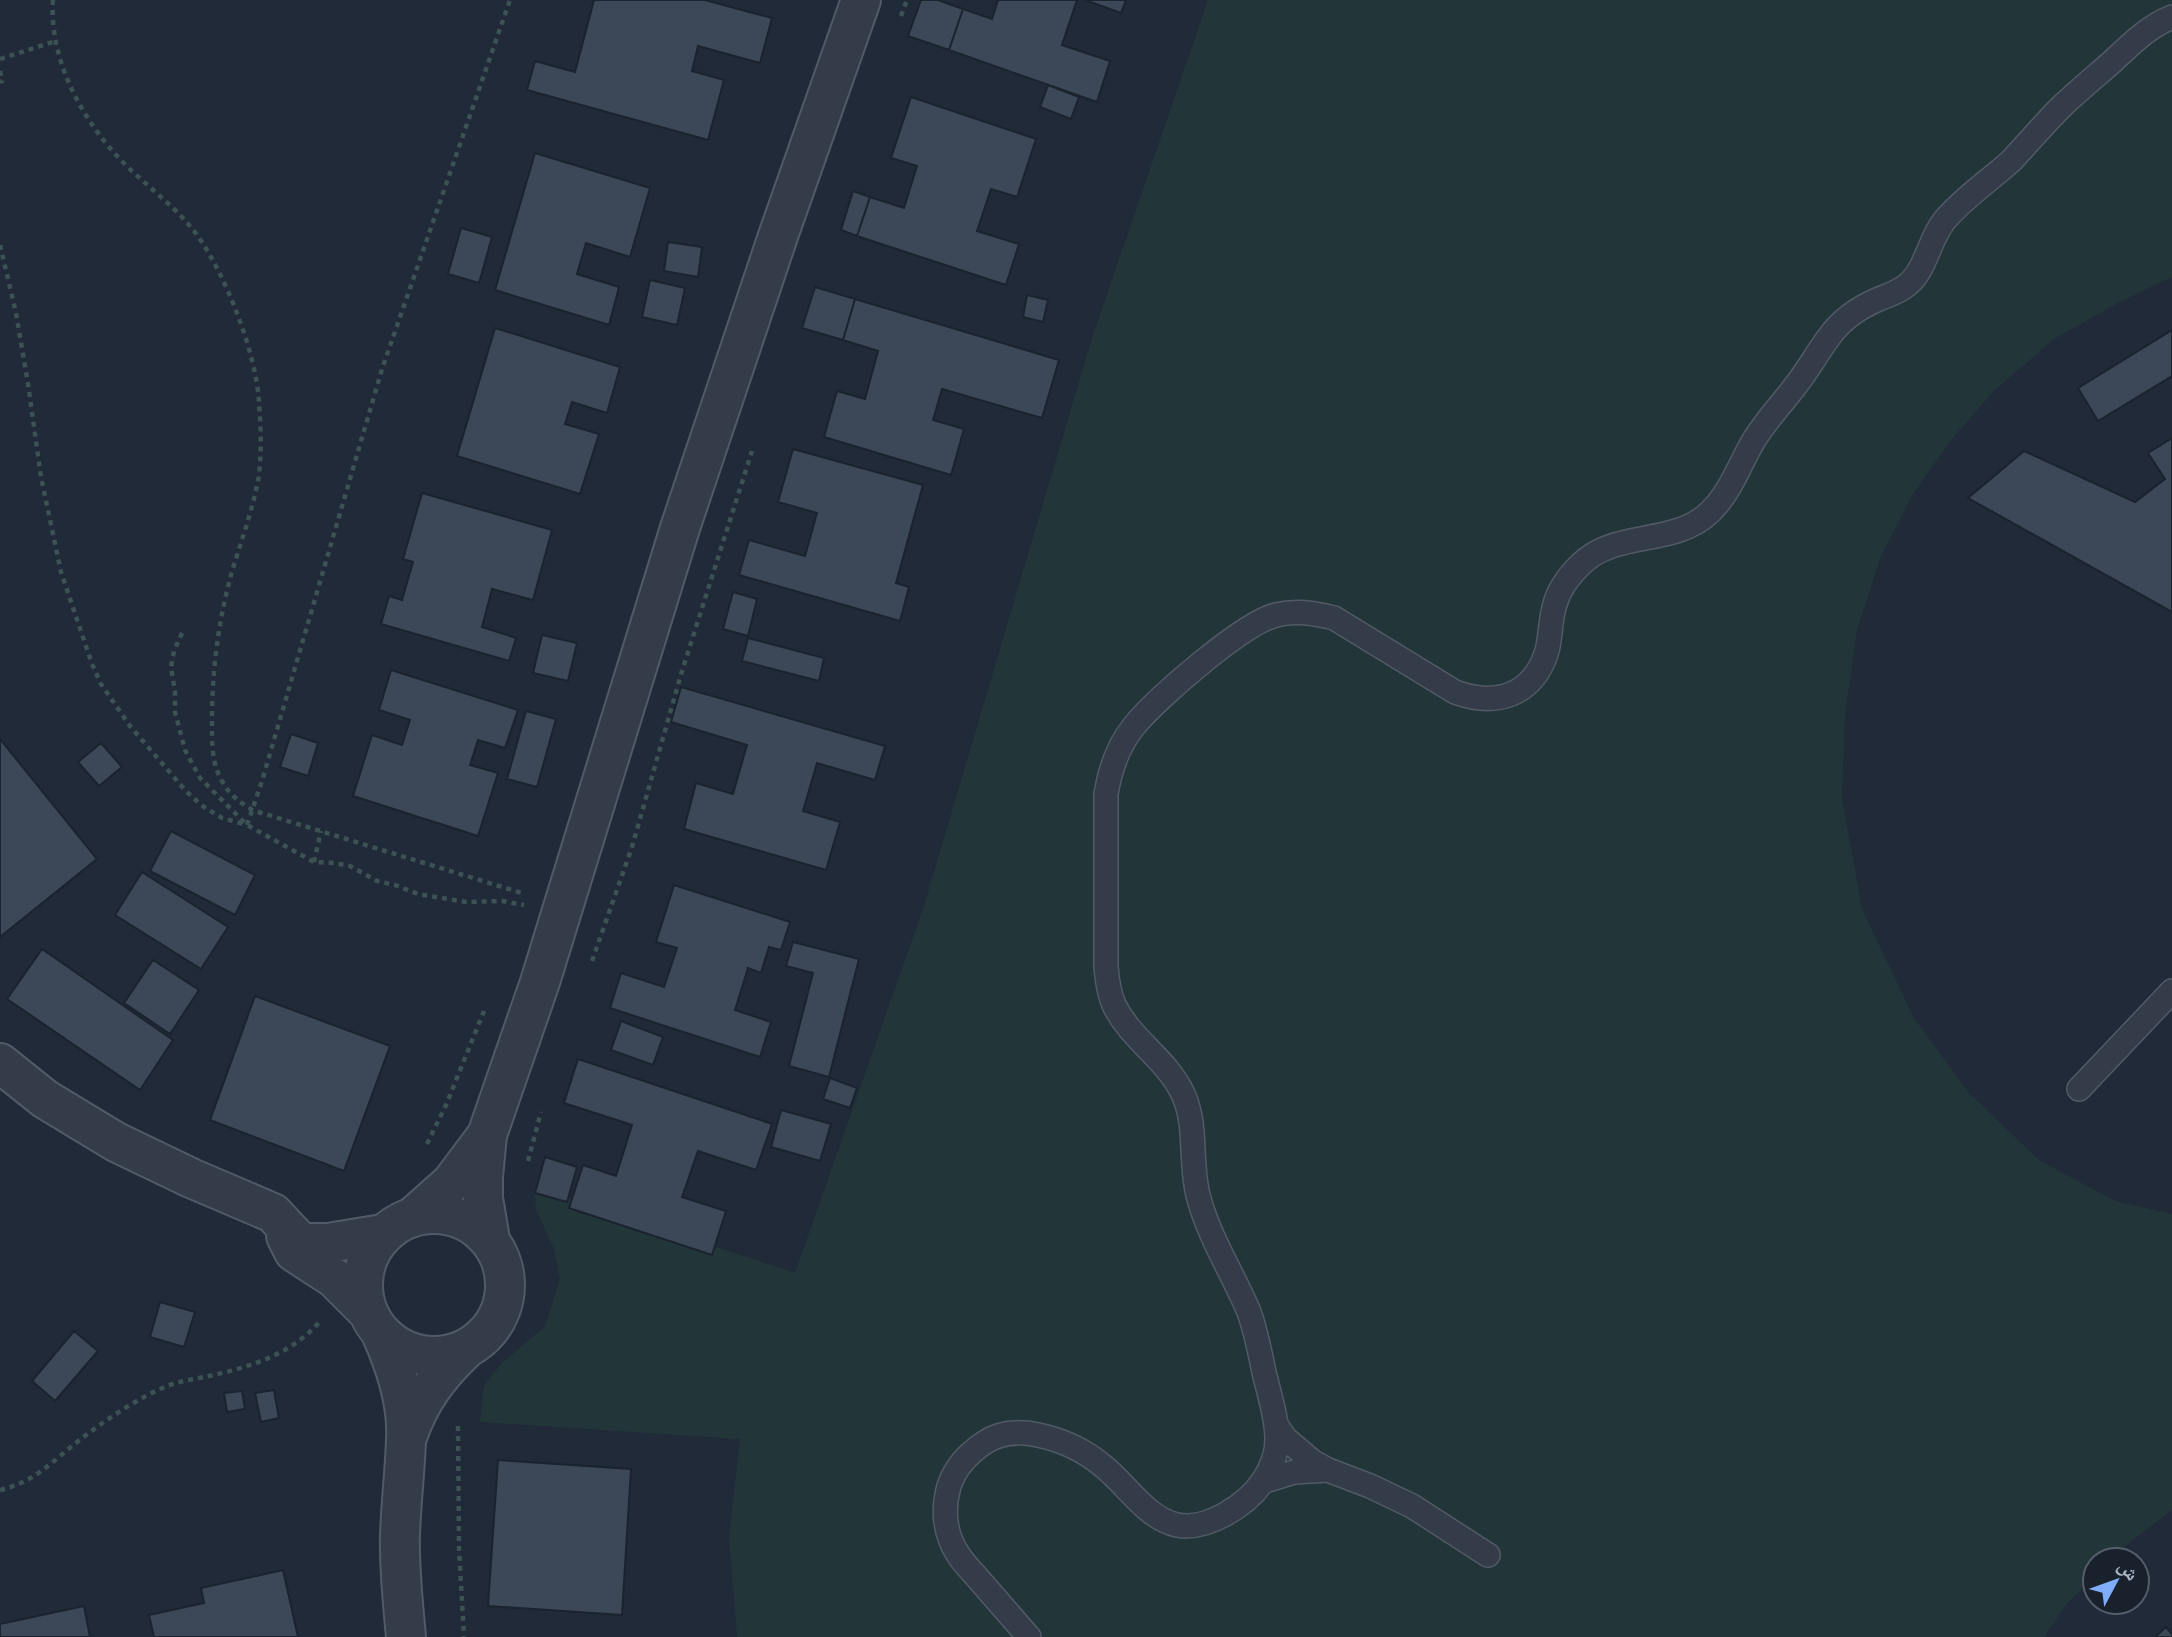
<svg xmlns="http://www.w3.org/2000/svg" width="2172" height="1637" font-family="Roboto,'Noto Naskh Arabic',sans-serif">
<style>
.green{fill:#223639}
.building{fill:#3c4858;stroke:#1b232f;stroke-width:2}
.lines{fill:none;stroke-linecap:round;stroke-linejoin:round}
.service-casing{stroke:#515a66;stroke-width:26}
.minor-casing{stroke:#515a66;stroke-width:42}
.path{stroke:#3d5254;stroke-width:4.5;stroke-dasharray:5 5;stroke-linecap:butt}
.service{stroke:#343c49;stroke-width:23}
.minor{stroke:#343c49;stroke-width:38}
</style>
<rect width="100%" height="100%" fill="#202a38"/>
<path class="green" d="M1208,0H2172V278L2161,282L2118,303L2054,339L1995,390L1951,440L1913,494L1881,556L1857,630L1845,714L1842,798L1862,909L1914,1018L1969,1093L2039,1160L2115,1201L2172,1214V1510L2120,1550L2110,1560H2095V1575L2065,1606L2044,1637H737L729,1537L740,1439L480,1422L484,1386L501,1364L545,1326L560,1280L554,1249L536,1210L534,1187L795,1273L923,909L1092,338Z"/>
<path class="building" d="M594,0H705L772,18L760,63L698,46L692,71L724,80L708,140L527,90L535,61L575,72Z
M921,0H938L963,9L949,50L908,36Z
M998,0H1077L1062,45L1110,61L1097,102L949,50L963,9L992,19Z
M1085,0H1126L1121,13Z
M1048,85L1079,97L1071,119L1040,107Z
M911,97L1036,139L1017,197L991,189L977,231L1019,244L1006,285L857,236L870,197L904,208L917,166L891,158Z
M535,153L650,188L630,257L586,243L577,274L619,287L609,325L495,290Z
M853,191L870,197L857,236L841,230Z
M461,228L492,237L479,283L448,274Z
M668,242L702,247L698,277L664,271Z
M650,280L685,288L677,325L642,317Z
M815,287L855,299L843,340L802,328Z
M1027,295L1048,300L1043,322L1023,317Z
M855,299L1059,360L1042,418L942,389L933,420L964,429L951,475L824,437L837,391L865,399L878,351L843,340Z
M495,328L620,367L607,413L572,402L565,424L599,434L580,494L457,456Z
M2172,330V376L2098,421L2078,388Z
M2172,438V612L1968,498L2024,451L2135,502L2165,479L2148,453Z
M793,449L923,485L896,583L909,587L900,621L739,575L749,540L805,556L817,513L778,502Z
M422,493L552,530L533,600L492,589L482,627L516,638L509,661L381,624L389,596L402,600L413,562L403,559Z
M733,592L757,599L748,636L723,629Z
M542,635L577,643L568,681L533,673Z
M748,638L824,658L819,681L742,661Z
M391,670L518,710L505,748L478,740L470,765L498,773L478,836L353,796L372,735L402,745L410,720L379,710Z
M681,687L885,746L875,780L817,763L803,811L840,822L826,870L684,829L696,783L733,794L747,745L671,722Z
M526,711L556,719L537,787L507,779Z
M291,734L318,743L308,776L280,767Z
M0,739L97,859L0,937Z
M101,743L122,767L99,786L78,762Z
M171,831L255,875L235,915L150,871Z
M142,872L228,927L201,969L115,915Z
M674,885L790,922L781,950L769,947L761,973L748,968L735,1010L771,1022L760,1057L610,1008L621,973L664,987L677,948L656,942Z
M793,942L859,959L829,1077L789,1066L813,973L786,966Z
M42,949L173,1040L140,1090L7,999Z
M153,960L199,990L170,1034L124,1003Z
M255,996L390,1046L344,1171L210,1120Z
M621,1021L663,1037L653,1065L611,1050Z
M578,1059L772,1124L756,1170L698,1151L682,1197L726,1211L712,1255L569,1208L583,1165L616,1176L632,1125L564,1103Z
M830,1078L857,1088L850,1108L823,1099Z
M781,1110L831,1124L820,1161L771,1147Z
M545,1157L577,1167L567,1202L535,1193Z
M160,1302L195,1312L184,1347L150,1337Z
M74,1331L98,1351L55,1401L32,1381Z
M274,1390L279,1418L261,1422L255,1393Z
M242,1391L245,1409L227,1412L224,1393Z
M498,1460L631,1469L622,1615L488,1606Z
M283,1570L298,1637H154L149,1615L204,1603L201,1588Z
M84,1606L90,1637H0V1624Z
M2166,1627L2172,1634V1637H2155Z"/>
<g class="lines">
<defs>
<path id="service" d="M2079,1089L2172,991
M1276,1425L1286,1439L1313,1462L1328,1470L1370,1486L1412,1506L1488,1555
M1262,1482L1294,1472L1328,1470
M1029,1637C1013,1619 997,1600 981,1582C970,1569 957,1557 951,1541C944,1524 944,1504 949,1486C955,1468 969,1453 984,1443C1000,1432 1019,1431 1038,1435C1062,1440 1084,1450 1103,1466C1127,1485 1146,1518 1177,1525C1207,1531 1247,1505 1263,1481C1271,1469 1277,1453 1277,1439C1277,1417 1269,1394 1264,1372C1260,1353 1256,1331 1249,1312C1233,1274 1210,1239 1199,1199C1189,1165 1198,1126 1183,1094C1167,1059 1131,1040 1114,1005C1109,993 1107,980 1106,967V794C1110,769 1118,746 1134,726C1157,698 1243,623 1276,615C1296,610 1314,613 1334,618L1455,692C1496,707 1533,696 1547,651C1551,636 1550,619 1555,604C1559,589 1569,576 1580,565C1616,529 1674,547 1710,512C1731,492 1740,463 1754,440C1766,420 1782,404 1796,385C1808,370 1817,353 1829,337C1841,320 1860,307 1879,299C1889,295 1899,292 1907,285C1926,270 1929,240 1944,221C1963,198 1989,181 2011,161C2028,143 2044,124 2061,107C2078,91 2096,76 2113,61C2131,44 2149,26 2172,17"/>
<path id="minor" d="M0,1063L45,1099L116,1142L191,1178L273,1213L301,1243H328L383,1234
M363 1285a71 71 0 1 1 142 0a71 71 0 1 1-142 0Z
M415,1215L451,1183L487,1135
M286,1236L294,1252L334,1278L368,1312
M490,1240L483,1198V1177L487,1135L540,982L680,528L778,236L861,0
M380,1331C395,1364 408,1402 406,1439C405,1471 401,1503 400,1535C399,1569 403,1603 406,1637
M407,1437C419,1401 439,1374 467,1348"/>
</defs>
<use href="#service" class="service-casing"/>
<use href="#minor" class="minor-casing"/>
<path class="path" d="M53,0C49,58 80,116 118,157C143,184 175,205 197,235C226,275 256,353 259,402C261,428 262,456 258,481C252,511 242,539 233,568C219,616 212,669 212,719C212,741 211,762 222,781C229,795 240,802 252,810L525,894
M901,16L907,0
M0,59L56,41
M0,71L2,81L0,82
M0,245L16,313L28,384L41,477L61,572L92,664L101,684L130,726L185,790L201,805L222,818L247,825L262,781L382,369L510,0
M182,633L174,651L171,667L175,692V712L185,750L200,778L247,825L314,862L334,863L350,866L377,881L395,885L418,894L466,902L502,901L524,905
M314,862L321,831
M592,961L632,847L682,671L752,451
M427,1144L446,1105L484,1011
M528,1161L541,1112
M458,1426L459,1548L464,1637
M0,1490C36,1482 53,1460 81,1439C107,1419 136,1399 167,1386C180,1381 195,1379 209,1376C250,1367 293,1354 321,1320"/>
<use href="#service" class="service"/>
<use href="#minor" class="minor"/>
</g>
<g transform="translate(2116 1581) rotate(49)"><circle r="33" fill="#19212d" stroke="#555d6a" stroke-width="2"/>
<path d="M0-5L12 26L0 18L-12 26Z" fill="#7fadf9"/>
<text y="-10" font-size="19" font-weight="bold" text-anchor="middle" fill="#aeb7c5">ش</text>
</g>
</svg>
